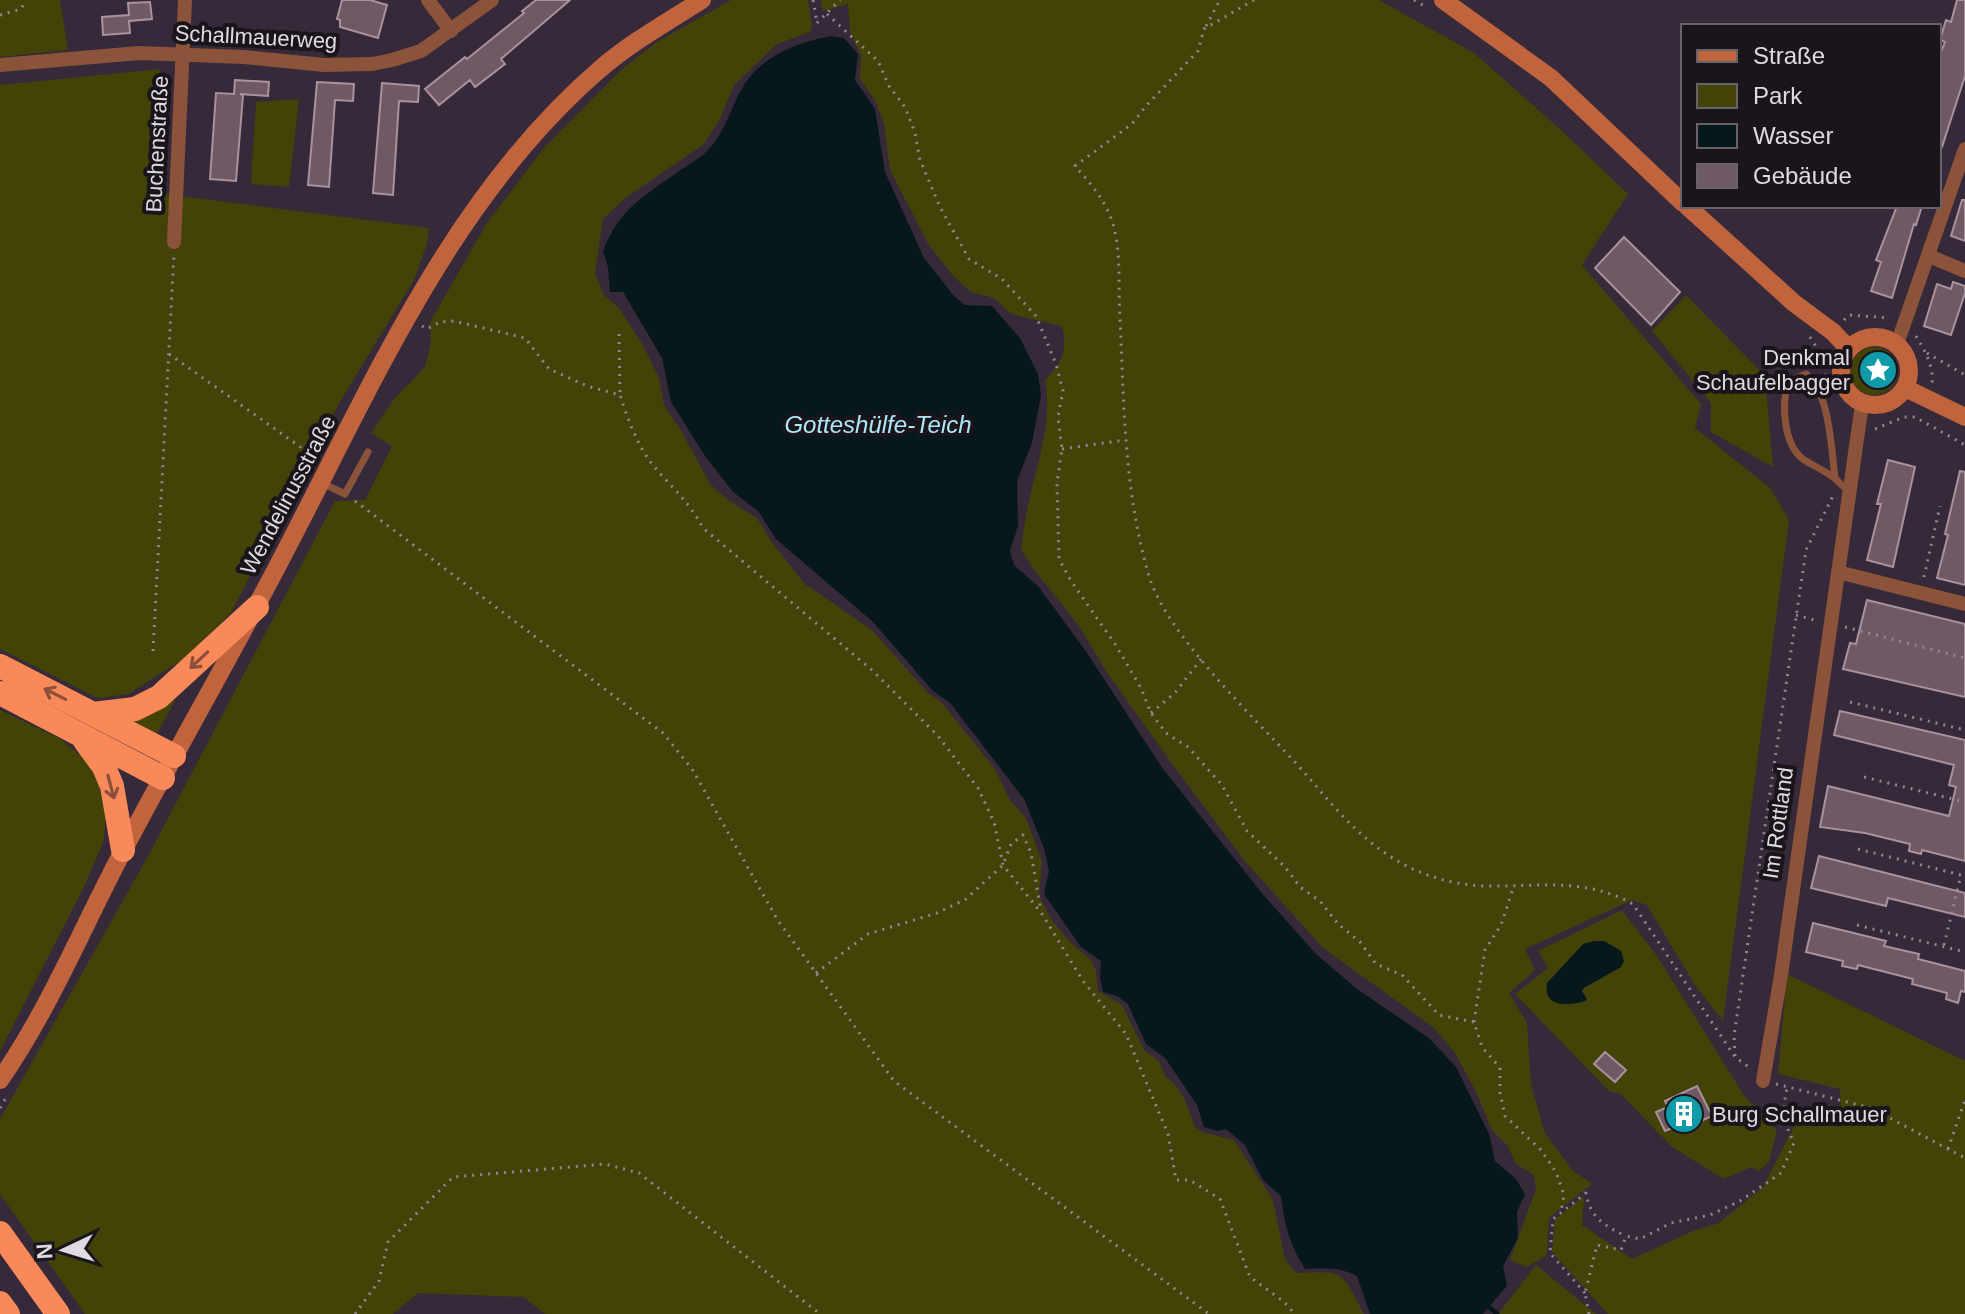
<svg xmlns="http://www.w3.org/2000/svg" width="1965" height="1314" font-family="Arial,sans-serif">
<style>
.green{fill:#434308}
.water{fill:#06181c}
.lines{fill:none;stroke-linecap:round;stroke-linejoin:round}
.stream{stroke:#06181c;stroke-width:5}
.building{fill:#6f5964;stroke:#a9929d;stroke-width:2}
.path{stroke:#918794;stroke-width:3;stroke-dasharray:2 6;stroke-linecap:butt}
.service{stroke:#8c533b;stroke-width:7}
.minor{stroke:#8c533b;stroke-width:14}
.secondary{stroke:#c0643e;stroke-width:18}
.motorway{stroke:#fa895a;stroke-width:24}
.oneway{stroke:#8a4e3a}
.labels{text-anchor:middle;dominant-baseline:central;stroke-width:8;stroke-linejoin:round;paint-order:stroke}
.street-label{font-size:22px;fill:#e0d8e2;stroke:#1a141b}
.poi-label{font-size:22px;fill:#e0d8e2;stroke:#1a141b;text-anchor:end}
.water-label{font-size:24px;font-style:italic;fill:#ace7f7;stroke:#1a141b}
</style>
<rect width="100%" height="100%" fill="#362939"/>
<path class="green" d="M0,0H60L68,50L0,57Z
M731,0H808L812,26L810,32L777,44L734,85L720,119L704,144L624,199L603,219L595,273L603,294L619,308L643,345L659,378L664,405L682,432L710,484L728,500L757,518L771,541L805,584L872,630L927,692L942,703L995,769L1010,800L1026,818L1042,862L1039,895L1051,919L1069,941L1091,960L1096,971L1098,991L1122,1005L1144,1050L1159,1061L1165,1076L1175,1084L1185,1100L1195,1127L1202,1132L1234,1140L1273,1200L1285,1259L1296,1273C1346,1271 1341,1271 1364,1314H545L524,1297L418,1293L393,1314H85L0,1194V1119L147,858L335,501L365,500L392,446L371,433L394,399L425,367L431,342L430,322L487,223L543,149L621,70L657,42Z
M821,0H1379L1474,53L1561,130L1628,194L1582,265L1701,404L1695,428L1770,488L1789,520L1723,1021L1695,985L1647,905L1632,900L1525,949L1535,970L1509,993L1527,1023L1531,1084L1544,1131L1572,1170L1592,1184L1549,1218L1547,1255L1527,1267L1510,1260L1536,1189L1534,1175L1516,1164L1507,1145L1492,1130L1476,1092L1455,1053L1433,1027L1323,948L1244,860L1170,761L1106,671L1079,626L1032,567L1021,549C1023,534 1025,519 1028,505C1037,463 1053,424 1045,380C1062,363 1068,351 1062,326L1011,314L994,298L971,292L953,276L928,244L890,170L884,124L876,102L860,79L861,56L850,32L848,4L823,11Z
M160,69L150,192L429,228L427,244L414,280L341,400L231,613L187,657L128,694L98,698L0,649V85Z
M299,99L289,187L251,184L256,102Z
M1686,295L1765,376L1773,467L1711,432V403L1652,331Z
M1850 371a24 24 0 1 1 48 0a24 24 0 1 1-48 0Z
M173,700L175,701L155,737L127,722L146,717Z
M0,710L59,738L81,756L97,778L106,812L104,840L85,885L0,1051Z
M1622,910L1657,956L1745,1097L1777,1131L1769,1162L1759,1171L1751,1167L1724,1179L1672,1147L1621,1094L1609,1091L1515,994L1548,968L1538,951Z
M1787,974L1965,1061V1314H1608L1552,1252L1555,1219L1584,1196L1582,1225L1632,1259L1693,1231L1719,1223L1763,1187L1799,1117H1812L1841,1127L1840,1089L1778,1074Z
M1536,1265L1596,1314H1498Z"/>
<path class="water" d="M831,36L844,38L858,54L855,80L875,109L885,172L924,258L954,296L965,305L992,306L1020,338L1038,374L1041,395L1032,443L1017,481L1018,526L1010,551L1014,565L1038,586L1085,650L1163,769L1265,897L1316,954L1357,989L1429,1038L1456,1067L1489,1134L1495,1161L1516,1179L1525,1194L1517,1212L1518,1238L1503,1266L1507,1286L1483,1314H1370L1357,1276C1339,1267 1324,1268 1305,1269C1290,1245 1284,1224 1281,1196L1263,1180L1245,1145L1226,1129L1218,1131L1204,1127L1197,1105L1165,1058L1146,1044L1128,1004L1117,996L1103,992L1100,978L1101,961L1081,947L1044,894L1049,871L1044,848L1024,799L951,704L932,690L873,622L776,539L758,511L733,492L705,456L671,402L662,358L623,292H610L608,267L603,251C620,207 646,195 682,169C691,163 700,158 707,151C724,134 729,113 740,92C758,57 795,43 831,36Z
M1594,941H1604L1621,951L1624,961L1621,967L1584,988L1582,991L1587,999L1585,1001C1568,1006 1543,1008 1547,983L1583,944Z"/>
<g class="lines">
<path class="stream" d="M1488,1306L1497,1314"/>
</g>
<path class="building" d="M342,0H370L387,5L378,38L340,27V20L337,19Z
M536,0H570L501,59L505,64L475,87L470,80L439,105L425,89L465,57L467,59L524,13L522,11Z
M1957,0H1965V76L1942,147H1939V57L1945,42L1940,40L1946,20L1951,22Z
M150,2L152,19L129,21L130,33L103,35L102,17L129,15L128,3Z
M235,80L269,82L268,96L240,94L243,95L236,181L210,179L216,93L234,94Z
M317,82L354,84L353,101L335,100L329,187L308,185Z
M382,83L419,86L418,102L399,101L393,195L373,193Z
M1962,200H1965V241L1951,236Z
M1897,206H1922L1916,225L1914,224L1892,298L1871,291L1881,262L1876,260Z
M1624,237L1680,292L1651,325L1595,268Z
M1953,282L1965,286V293L1951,335L1924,326L1937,284L1951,289Z
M1888,460L1915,467L1893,567L1867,560L1881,504H1877Z
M1960,471L1965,472V585L1937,578L1948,535L1945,534Z
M1867,600L1965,624V697L1843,669L1850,643L1856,644Z
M1840,711L1965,740V861L1922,850L1921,854L1909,851L1910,844L1865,833L1820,827L1828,786L1949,816L1956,787L1949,785L1954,765L1834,735Z
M1819,856L1965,893V917L1888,898L1886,906L1811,888Z
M1813,923L1886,941L1884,946L1919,954L1918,959L1965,971V992L1961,991L1958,1003L1946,999L1947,993L1912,984L1913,979L1858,965L1857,969L1842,966L1843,961L1806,952Z
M1605,1052L1626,1070L1615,1082L1594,1064Z
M1697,1086L1712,1116L1679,1131L1677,1126L1665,1131L1656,1112L1668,1107L1665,1101Z"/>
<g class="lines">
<path class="path" d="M813,0L817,23
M1254,0L1204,29L1198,51L1145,107L1132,124L1075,166C1093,186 1110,206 1115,232C1121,259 1118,290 1120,317C1124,404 1124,492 1149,576C1166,633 1252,716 1294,761C1324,794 1350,830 1388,855C1416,874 1451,885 1485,886C1538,887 1584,877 1633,904L1735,1057L1750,1068
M1414,0L1426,7
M827,14L878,61L889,86L905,107L915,133L920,160L940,207L969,259L1002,279L1036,316L1056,364L1063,391L1058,417L1062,449L1057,483L1059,559L1071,581L1115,644L1141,688L1151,713L1166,733L1188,747L1222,785L1247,831L1285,867L1300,887L1320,901L1338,924L1360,942L1376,964L1402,975L1439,1015L1474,1022L1482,1047L1500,1068V1092L1505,1116L1541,1150L1556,1172L1564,1195L1561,1212
M0,15L21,9L26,0
M817,23L840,0
M1206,26L1220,0
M1844,320L1849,315L1890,318
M422,326L427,329L440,322L454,321L525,338L549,369L587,386L620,395C627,417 637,445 652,464C672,488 688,500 703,528L873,671L938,736L978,788L994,822L1003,865L1042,914L1083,981L1126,1034L1168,1134L1176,1180H1190L1220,1199L1250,1277L1283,1301L1295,1314
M619,334L620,395
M1916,336C1925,351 1934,366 1932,384
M1810,337L1819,351L1826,378
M1927,353L1965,375
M169,354L316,458
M1875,429L1904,417H1915L1965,445
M1062,449L1125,440
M355,501L663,733L692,769L777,919L894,1081L1209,1314
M1924,577L1940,506
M1796,615L1818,621
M1845,627L1965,658
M153,651L174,254
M1850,702L1965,730
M1151,713L1175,693L1201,659
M1864,777L1965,802
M1858,849L1965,876
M1857,925L1965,952
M1944,945L1961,875
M816,973L868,934L937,913L966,899L1003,865L1011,844L1023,835L1031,853L1041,911
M1474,1022L1485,950L1501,925L1514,886
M1735,1056L1734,1036L1806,550L1835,492
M1776,1084L1871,1108L1965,1158
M0,1108L7,1096
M1948,1149L1965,1100
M1585,1293L1550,1253L1553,1219L1586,1193C1590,1218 1605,1226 1626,1236
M355,1314L379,1281L388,1242L453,1177L605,1164L639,1173L820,1314
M1589,1314L1585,1293L1597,1245L1621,1250L1626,1236L1640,1239L1671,1223L1710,1215L1740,1201L1781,1173L1794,1143C1784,1123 1782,1109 1787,1088"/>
<path class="service" d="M1835,477C1831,448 1830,393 1806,374L1789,381C1781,402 1783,444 1803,459C1811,465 1822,469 1830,475C1838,479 1840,486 1849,490
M322,483L345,494L368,452"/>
<path class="minor" d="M428,0L451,31
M0,65L139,53L244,57L324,65L372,64L392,60L421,51L492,0
M174,242L185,0
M1929,256L1965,271
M1897,344L1965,149
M1838,572L1965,604
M1763,1081L1781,975L1862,404"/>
<path class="secondary" d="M1443,0L1551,78L1683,203
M1687,206L1794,303L1833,332L1848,348
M1841 371a34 34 0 1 1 68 0a34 34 0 1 1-68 0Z
M1905,388L1965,417
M0,1080C50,1008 83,926 124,849C178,747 236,647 289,544C376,377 454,195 599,70C630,43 667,22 702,0"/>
<path class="motorway" d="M0,666L174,756
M0,693L163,778
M93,714L135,709L159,697L257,607
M85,741L104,767L112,786L123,850
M0,1233L58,1314
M0,1303L8,1314"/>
</g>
<defs><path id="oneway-shaft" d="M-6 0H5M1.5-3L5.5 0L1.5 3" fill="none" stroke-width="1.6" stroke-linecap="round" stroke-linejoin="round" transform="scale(2)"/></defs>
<g class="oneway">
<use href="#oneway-shaft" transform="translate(199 660) rotate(137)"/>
<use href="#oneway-shaft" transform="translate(55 694) rotate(-153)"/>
<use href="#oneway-shaft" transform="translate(111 787) rotate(75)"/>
</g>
<defs>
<symbol id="sight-disc" viewBox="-11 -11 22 22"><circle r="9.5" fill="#0f9aa8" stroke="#1a141b"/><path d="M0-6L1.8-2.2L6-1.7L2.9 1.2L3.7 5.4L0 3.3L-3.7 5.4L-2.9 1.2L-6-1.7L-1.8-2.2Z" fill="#fff"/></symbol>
<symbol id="building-disc" viewBox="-11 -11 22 22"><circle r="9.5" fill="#0f9aa8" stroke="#1a141b"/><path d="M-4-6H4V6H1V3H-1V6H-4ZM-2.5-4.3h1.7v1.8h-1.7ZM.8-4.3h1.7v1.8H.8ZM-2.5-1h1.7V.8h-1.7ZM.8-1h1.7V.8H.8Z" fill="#fff"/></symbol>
</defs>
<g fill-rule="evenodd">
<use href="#sight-disc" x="1856" y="348" width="44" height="44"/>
<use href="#building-disc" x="1662" y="1092" width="44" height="44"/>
</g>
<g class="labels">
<g class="street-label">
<text transform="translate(256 37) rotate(3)">Schallmauerweg</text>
<text transform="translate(157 144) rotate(-87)">Buchenstraße</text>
<text transform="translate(288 495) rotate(-62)">Wendelinusstraße</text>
<text transform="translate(1778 823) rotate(-82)">Im Rottland</text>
</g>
<g class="poi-label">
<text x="1850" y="357">Denkmal<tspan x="1850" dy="25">Schaufelbagger</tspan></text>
<text x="1712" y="1114" text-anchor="start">Burg Schallmauer</text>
</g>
<g class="water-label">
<text x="878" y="424">Gotteshülfe-Teich</text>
</g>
</g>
<rect x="1681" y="24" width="260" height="184" fill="#1a141b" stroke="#69626b" stroke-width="2"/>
<rect x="1697" y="50" width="40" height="12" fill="#c0643e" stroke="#69626b" stroke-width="2"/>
<text x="1753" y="64" font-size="24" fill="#e0d8e2">Straße</text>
<rect x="1697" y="84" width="40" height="24" fill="#434308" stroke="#69626b" stroke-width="2"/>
<text x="1753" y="104" font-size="24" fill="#e0d8e2">Park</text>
<rect x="1697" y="124" width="40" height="24" fill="#06181c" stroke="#69626b" stroke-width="2"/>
<text x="1753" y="144" font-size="24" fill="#e0d8e2">Wasser</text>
<rect x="1697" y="164" width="40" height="24" fill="#6f5964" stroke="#69626b" stroke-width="2"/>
<text x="1753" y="184" font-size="24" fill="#e0d8e2">Gebäude</text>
<g transform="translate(64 1250) rotate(266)" stroke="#1a141b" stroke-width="6" paint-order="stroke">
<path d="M0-6L14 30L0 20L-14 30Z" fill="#e0d8e2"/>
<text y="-12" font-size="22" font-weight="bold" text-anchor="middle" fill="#e0d8e2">N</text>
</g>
</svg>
